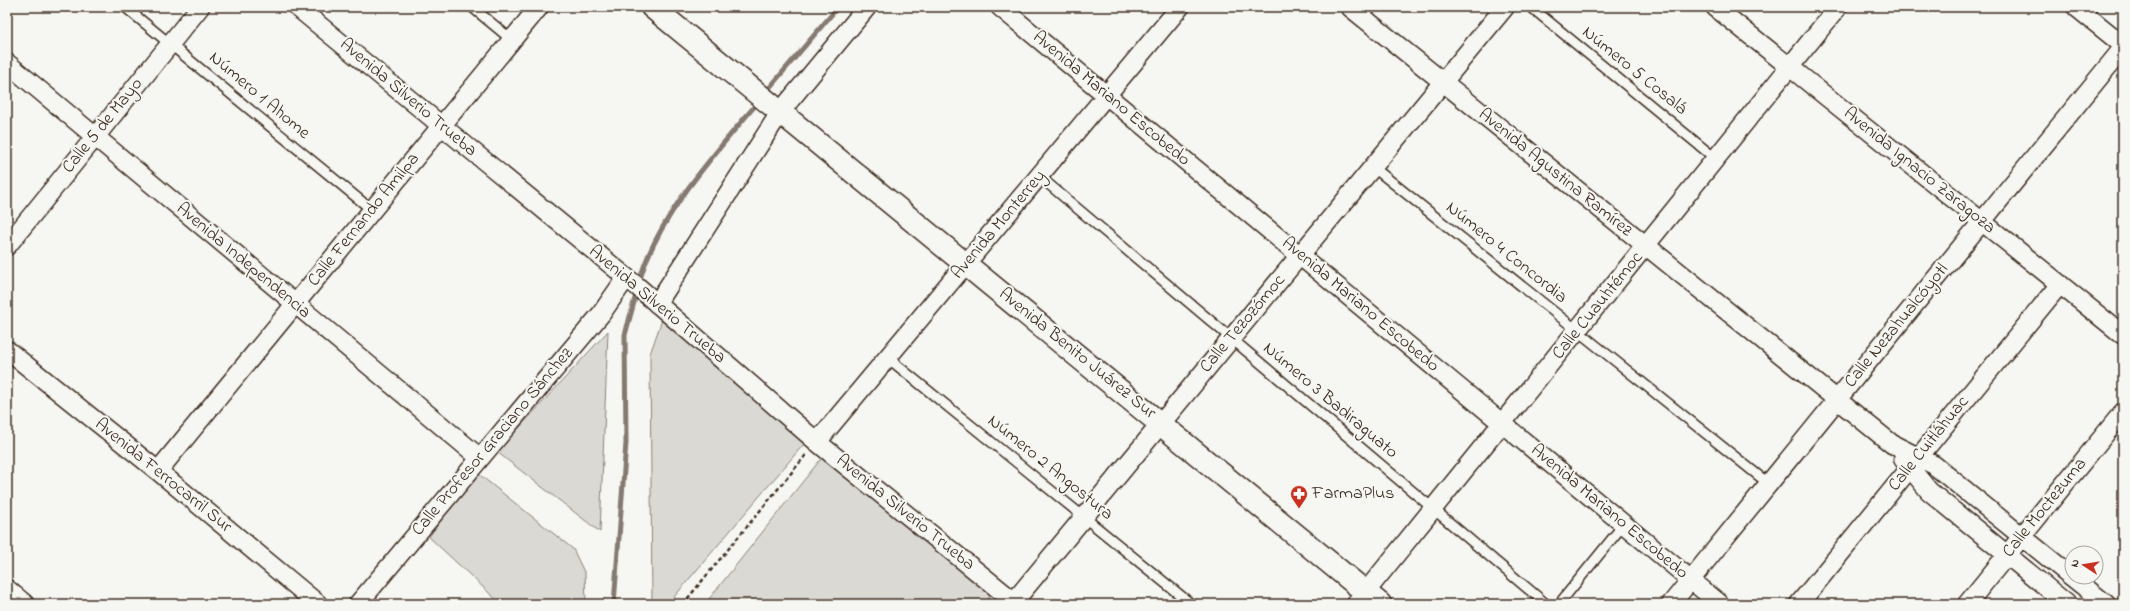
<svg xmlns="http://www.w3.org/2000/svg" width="2130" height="611" font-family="'Indie Flower',sans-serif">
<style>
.green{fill:#dad9d3;stroke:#8a8278}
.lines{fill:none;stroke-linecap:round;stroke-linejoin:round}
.stream{stroke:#857a71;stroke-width:5}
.service-casing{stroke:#3b2a1e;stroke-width:12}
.minor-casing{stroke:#3b2a1e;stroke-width:21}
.tertiary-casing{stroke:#3b2a1e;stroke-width:25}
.path{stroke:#3b2a1e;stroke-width:2.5;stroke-dasharray:4 3;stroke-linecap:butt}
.service{stroke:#f6f6f2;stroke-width:9}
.minor{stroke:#f6f6f2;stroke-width:18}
.tertiary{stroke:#f6f6f2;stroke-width:22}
.labels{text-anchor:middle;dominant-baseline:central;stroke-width:4;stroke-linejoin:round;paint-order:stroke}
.street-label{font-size:18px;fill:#3b2a1e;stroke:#f6f6f2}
.poi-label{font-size:18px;fill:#3b2a1e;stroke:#f6f6f2;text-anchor:start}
</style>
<rect width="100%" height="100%" fill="#f6f6f2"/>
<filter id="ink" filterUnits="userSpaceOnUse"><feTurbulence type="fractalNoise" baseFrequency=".025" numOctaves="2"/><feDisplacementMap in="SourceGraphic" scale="8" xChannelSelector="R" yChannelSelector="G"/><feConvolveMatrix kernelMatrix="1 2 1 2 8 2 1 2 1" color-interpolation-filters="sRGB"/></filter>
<g filter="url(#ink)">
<path class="green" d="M666,308L809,438L668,604H652L650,354Z
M608,331L600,532L497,452Z
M824,455L994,592L984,604H705Z
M476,472L573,549L585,574L586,604H501L429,537Z"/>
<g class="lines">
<path class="stream" d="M765,93L838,7
M639,283C655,219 717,151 759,101
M614,604L626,443L625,335L637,291"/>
<defs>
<path id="service" d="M125,7L372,210
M472,7L512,40
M1531,7L1716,159
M1373,167L1769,484
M1039,176L1546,604
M888,358L1191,604
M1559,604L1624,524"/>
<path id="minor" d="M297,7L638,287L817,442L1017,604
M1000,7L1720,604
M1350,7L1892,444L1934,465L2072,577
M1715,7L2123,335
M2076,7L2123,45
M7,63L480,458
M7,246L200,7
M657,304L781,111L867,7
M7,350L158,471L318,604
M817,442L1180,7
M1903,459L1929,491L2067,604
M158,471L539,7
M2072,577L2106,604
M7,589L25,604
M358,604L601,314L626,278
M1012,604L1505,7
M1356,604L1838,7
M1671,604L2123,48
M1799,604L2060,284
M1967,604L2123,412"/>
<path id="tertiary" d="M652,7L1380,604"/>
</defs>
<use href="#service" class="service-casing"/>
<use href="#minor" class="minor-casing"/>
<use href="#tertiary" class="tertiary-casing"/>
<path class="path" d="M683,604L806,455"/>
<use href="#service" class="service"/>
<use href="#minor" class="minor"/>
<use href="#tertiary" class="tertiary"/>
</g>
</g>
<defs>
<symbol id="pharmacy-pin" viewBox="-11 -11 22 30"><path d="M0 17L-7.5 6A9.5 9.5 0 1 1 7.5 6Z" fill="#c8321e" stroke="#f6f6f2"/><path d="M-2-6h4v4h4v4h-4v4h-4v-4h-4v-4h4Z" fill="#fff"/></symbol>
</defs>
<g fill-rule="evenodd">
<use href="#pharmacy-pin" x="1289" y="484" width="20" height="27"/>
</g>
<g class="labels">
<g class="street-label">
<text transform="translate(1634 71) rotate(39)">Número 5 Cosalá</text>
<text transform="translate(259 96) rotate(40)">Número 1 Ahome</text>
<text transform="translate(408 98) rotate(40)">Avenida Silverio Trueba</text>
<text transform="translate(1111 99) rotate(40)">Avenida Mariano Escobedo</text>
<text transform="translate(103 126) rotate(-51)">Calle 5 de Mayo</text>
<text transform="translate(1919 171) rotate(39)">Avenida Ignacio Zaragoza</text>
<text transform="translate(1555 173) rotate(39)">Avenida Agustina Ramírez</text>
<text transform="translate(364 220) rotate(-51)">Calle Fernando Amilpa</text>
<text transform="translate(999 225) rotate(-50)">Avenida Monterrey</text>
<text transform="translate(1506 253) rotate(39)">Número 4 Concordia</text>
<text transform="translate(243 261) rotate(40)">Avenida Independencia</text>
<text transform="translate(657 305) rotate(40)">Avenida Silverio Trueba</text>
<text transform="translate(1360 305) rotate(40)">Avenida Mariano Escobedo</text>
<text transform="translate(1598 306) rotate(-51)">Calle Cuauhtémoc</text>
<text transform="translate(1243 324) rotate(-50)">Calle Tezozómoc</text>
<text transform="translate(1897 326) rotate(-51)">Calle Nezahualcóyotl</text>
<text transform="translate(1077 354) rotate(39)">Avenida Benito Juárez Sur</text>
<text transform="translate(1330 401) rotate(40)">Número 3 Badiraguato</text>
<text transform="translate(493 442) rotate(-50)">Calle Profesor Graciano Sánchez</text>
<text transform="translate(1929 444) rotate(-51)">Calle Cuitláhuac</text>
<text transform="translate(1050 468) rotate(39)">Número 2 Angostura</text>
<text transform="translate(163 476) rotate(39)">Avenida Ferrocarril Sur</text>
<text transform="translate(2045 508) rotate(-51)">Calle Moctezuma</text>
<text transform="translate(1609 512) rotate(40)">Avenida Mariano Escobedo</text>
<text transform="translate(905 513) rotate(39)">Avenida Silverio Trueba</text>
</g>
<g class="poi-label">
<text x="1312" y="494">FarmaPlus</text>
</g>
</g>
<rect width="2130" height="611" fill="none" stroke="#f6f6f2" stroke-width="24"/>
<rect x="12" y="12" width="2106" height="587" fill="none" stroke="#3b2a1e" stroke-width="1.5" filter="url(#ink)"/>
<g transform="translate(2084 565) rotate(282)"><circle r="19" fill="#f6f6f2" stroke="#aba49d"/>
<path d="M0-3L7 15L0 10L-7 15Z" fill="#c8321e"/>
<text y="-6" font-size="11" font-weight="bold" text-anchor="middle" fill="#3b2a1e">N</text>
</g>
</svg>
